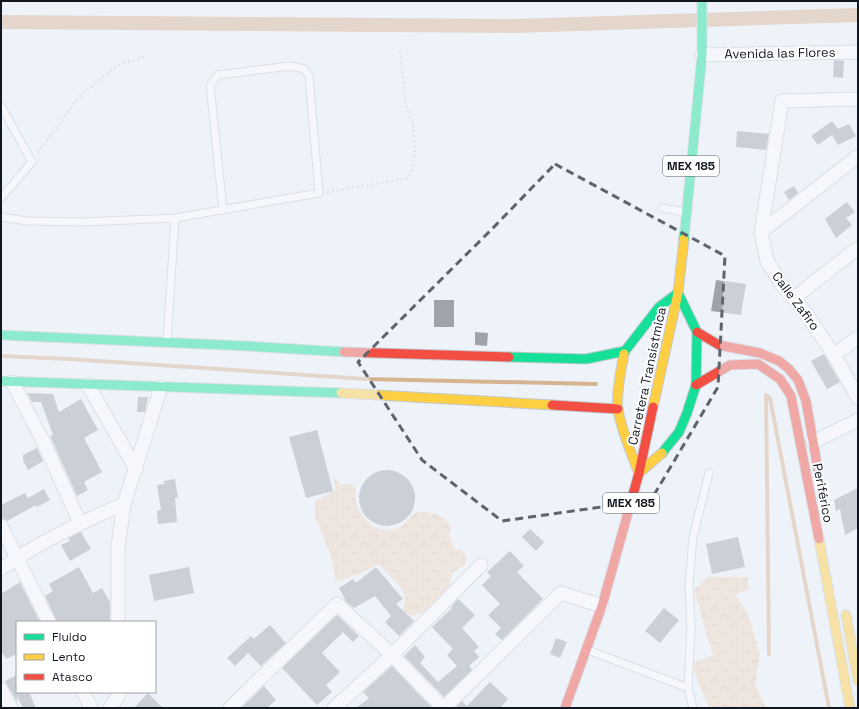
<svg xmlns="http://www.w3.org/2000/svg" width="859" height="709" font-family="'Space Grotesk',sans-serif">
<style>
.forest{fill:url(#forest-crowns)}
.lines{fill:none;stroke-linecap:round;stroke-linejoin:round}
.stream{stroke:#d7b491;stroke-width:4}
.canal{stroke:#d7b491;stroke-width:14}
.building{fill:#9fa4ac}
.lane-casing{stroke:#c3c8d0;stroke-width:9}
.street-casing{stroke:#c3c8d0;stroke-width:15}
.fast-casing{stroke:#c3c8d0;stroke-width:11}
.slow-casing{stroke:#c3c8d0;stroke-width:11}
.jam-casing{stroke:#c3c8d0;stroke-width:11}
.path{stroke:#d0d2d4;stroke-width:2.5;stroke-dasharray:2 3;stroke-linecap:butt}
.lane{stroke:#fcfdfe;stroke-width:7}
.street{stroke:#fcfdfe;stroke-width:13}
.fast{stroke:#16e098;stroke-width:9}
.slow{stroke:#ffcf43;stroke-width:9}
.jam{stroke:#f24e42;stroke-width:9}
.marked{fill:none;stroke:#5e646d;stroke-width:3;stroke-dasharray:8 5;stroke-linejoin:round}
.labels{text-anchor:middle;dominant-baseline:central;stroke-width:4;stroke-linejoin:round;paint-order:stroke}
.shield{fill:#fff;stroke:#585d64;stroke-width:1}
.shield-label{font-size:12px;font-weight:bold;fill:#111721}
.street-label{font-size:13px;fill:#111721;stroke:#fff}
</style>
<defs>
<pattern id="forest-crowns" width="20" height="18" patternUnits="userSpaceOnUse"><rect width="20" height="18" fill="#eed5be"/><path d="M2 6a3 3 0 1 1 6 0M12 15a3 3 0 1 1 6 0" fill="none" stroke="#cbb6a3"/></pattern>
</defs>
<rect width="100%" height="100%" fill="#eef2f9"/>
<path class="forest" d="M333,478L336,480L341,485L350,483L356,489C352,510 371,534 394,530C405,527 407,518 415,513C423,509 438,514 445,519C448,521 449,526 451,529L449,537L455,549L462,550L466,555L465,565L452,573L449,588L428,612L420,613L412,616L403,612L405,595L398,584L379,564L357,575L335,582L334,569L330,553L315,517V501L336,490Z
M708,577H748L749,589L735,595L743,606L750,620L760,655L755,684L766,708H709L691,664L713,655L694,590Z"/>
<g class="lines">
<path class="stream" d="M1,356L69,359L366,379L596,384
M769,654L766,395L770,398L829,708"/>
<path class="canal" d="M1,22L515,26L858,15"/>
</g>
<path class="building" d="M834,60L844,61L843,78L833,77Z
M832,121L838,129L849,124L856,136L838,145L832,135L818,145L811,136Z
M737,131L769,134L766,150L736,147Z
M794,186L798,193L789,200L784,192Z
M847,202L855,212L846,218L852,225L836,238L825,219Z
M716,280L746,284L741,315L711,311Z
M434,300H454V327H434Z
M475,332L488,333L487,346L475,345Z
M824,354L840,382L827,389L811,361Z
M27,393L53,394L59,412L81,399L98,430L84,438L102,472L84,482L88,490L77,496L50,436L53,435L41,402H32Z
M138,397H148L145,412H137Z
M317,430L333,491L306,498L289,437Z
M37,448L43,461L28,470L23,460V455Z
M359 498a28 28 0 1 1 56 0a28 28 0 1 1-56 0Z
M175,479L178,498H175L177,522L158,524L157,511L161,510L157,485L164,484V481Z
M858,488V528L845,535L840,509L836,511L834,500Z
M44,489L50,500L37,507L36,505L7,521L1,518V505L25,493L28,498Z
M530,529L544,542L536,551L522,537Z
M81,532L91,549L70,561L61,545L70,541L68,538Z
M738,537L745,567L712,574L706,544Z
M510,551L524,566L517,572L543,599L502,640L495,634L501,628L488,615L500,604L482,585L491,576L487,572Z
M79,567L93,593L102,588L110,602V621L57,622L45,596L53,591L49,584Z
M189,567L194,593L154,601L149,575Z
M376,567L403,599L396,604L414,621L399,636L385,622L391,616L375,596L354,608L344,600L345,599L339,588L353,579L356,583Z
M20,582L40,622H17V654L6,659L1,650V594Z
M458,599L475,615L462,628L479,647L474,651L479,657L469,666L472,670L444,697L404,656L415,645L425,657L420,663L438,682L457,666L447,655L453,649L432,627L452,608L451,607Z
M664,608L679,620L660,643L645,631Z
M337,615L359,636L353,642L343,632L322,653L340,672L326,685L332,692L317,705L282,668Z
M270,625L286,643L261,666L248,653L235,666L227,658L251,636L254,639Z
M556,638L567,642L560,658L550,654Z
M392,666L432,708H356L369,698L363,692Z
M17,675V692H29L36,708H23L17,696V702L5,681Z
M490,682L508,699L500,708H455L462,701L467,706Z
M264,686L276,700L267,708H241Z
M148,693L163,708H134Z"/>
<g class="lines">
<defs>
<path id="lane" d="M1,106L32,162L1,198
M662,208L685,212
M1,217L27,221L83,222L175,218L319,193L309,76L304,69L290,66L218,75L210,85L223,210
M167,341L175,218
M588,650L688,688L693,708
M688,688L691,628L689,585L693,537L709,473"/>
<path id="street" d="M702,55L858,52
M858,99L782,101L761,232L767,261L782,285L805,312L834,355L858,398
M761,232L858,156
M794,299L814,282L858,248
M834,355L858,337
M12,382L43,441L80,523
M88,385L136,469
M813,442L858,420
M1,526L49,622
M1,569C39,542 81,522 124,504
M118,622V547L124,504L161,387
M1,689L11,708
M83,692L91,708
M110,708L119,695V692
M230,708L337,604L392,655L443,708
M334,708L392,655L481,565
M444,708L561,593L602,606"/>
<path id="fast" d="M684,239L702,55V1
M1,335L246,346L344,352
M624,354L625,351L659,307L678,293
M509,357L586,359L625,351
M1,381L341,393
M662,453L679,432L687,413L696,385L697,332L678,293"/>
<path id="slow" d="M624,354C621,369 616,396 618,410C622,432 631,453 639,473L662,453
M341,393L552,405
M653,407L678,293L684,239
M819,539L850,708
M846,615L858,681"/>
<path id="jam" d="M697,332L719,345L760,353L779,361L789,369L798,380L806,401L818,470
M344,352L509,357
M696,385L730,365L758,364L780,379L791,396L819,539
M552,405L618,409
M565,708L602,606L639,473L653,407"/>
</defs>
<use href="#lane" class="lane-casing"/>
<use href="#street" class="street-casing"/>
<use href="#fast" class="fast-casing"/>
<use href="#slow" class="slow-casing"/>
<use href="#jam" class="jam-casing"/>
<path class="path" d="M38,153L79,97L116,66L144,57
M327,192L409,178L415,155L413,123L406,105L400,50"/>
<use href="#lane" class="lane"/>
<use href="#street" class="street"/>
<use href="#fast" class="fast"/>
<use href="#slow" class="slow"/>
<use href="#jam" class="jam"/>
</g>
<path d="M0 0H859V709H0ZM555,164L725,256L718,387L651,500L502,521L422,460L358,362L491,230Z" fill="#eef2f9" fill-opacity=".55" fill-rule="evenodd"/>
<path class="marked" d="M555,164L725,256L718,387L651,500L502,521L422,460L358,362L491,230Z"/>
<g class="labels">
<g class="shield">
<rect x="663" y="156" width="56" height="20" rx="3"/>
<rect x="603" y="493" width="56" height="20" rx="3"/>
</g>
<g class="shield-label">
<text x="691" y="166">MEX 185</text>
<text x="631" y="503">MEX 185</text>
</g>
<g class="street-label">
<text transform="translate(780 53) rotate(-1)">Avenida las Flores</text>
<text transform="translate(796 301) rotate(53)">Calle Zafiro</text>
<text transform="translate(647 376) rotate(-78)">Carretera Transistmica</text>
<text transform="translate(823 493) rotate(79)">Periférico</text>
</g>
</g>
<rect width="859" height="709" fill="none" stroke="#111721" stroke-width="4"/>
<rect x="16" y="621" width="140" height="72" fill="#ffffff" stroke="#a0a2a6"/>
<rect x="24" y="634" width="20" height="6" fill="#16e098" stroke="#a0a2a6"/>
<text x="52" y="641" font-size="12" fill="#111721">Fluido</text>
<rect x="24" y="654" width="20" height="6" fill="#ffcf43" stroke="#a0a2a6"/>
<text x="52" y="661" font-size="12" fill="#111721">Lento</text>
<rect x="24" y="674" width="20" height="6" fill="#f24e42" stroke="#a0a2a6"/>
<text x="52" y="681" font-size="12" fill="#111721">Atasco</text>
</svg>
